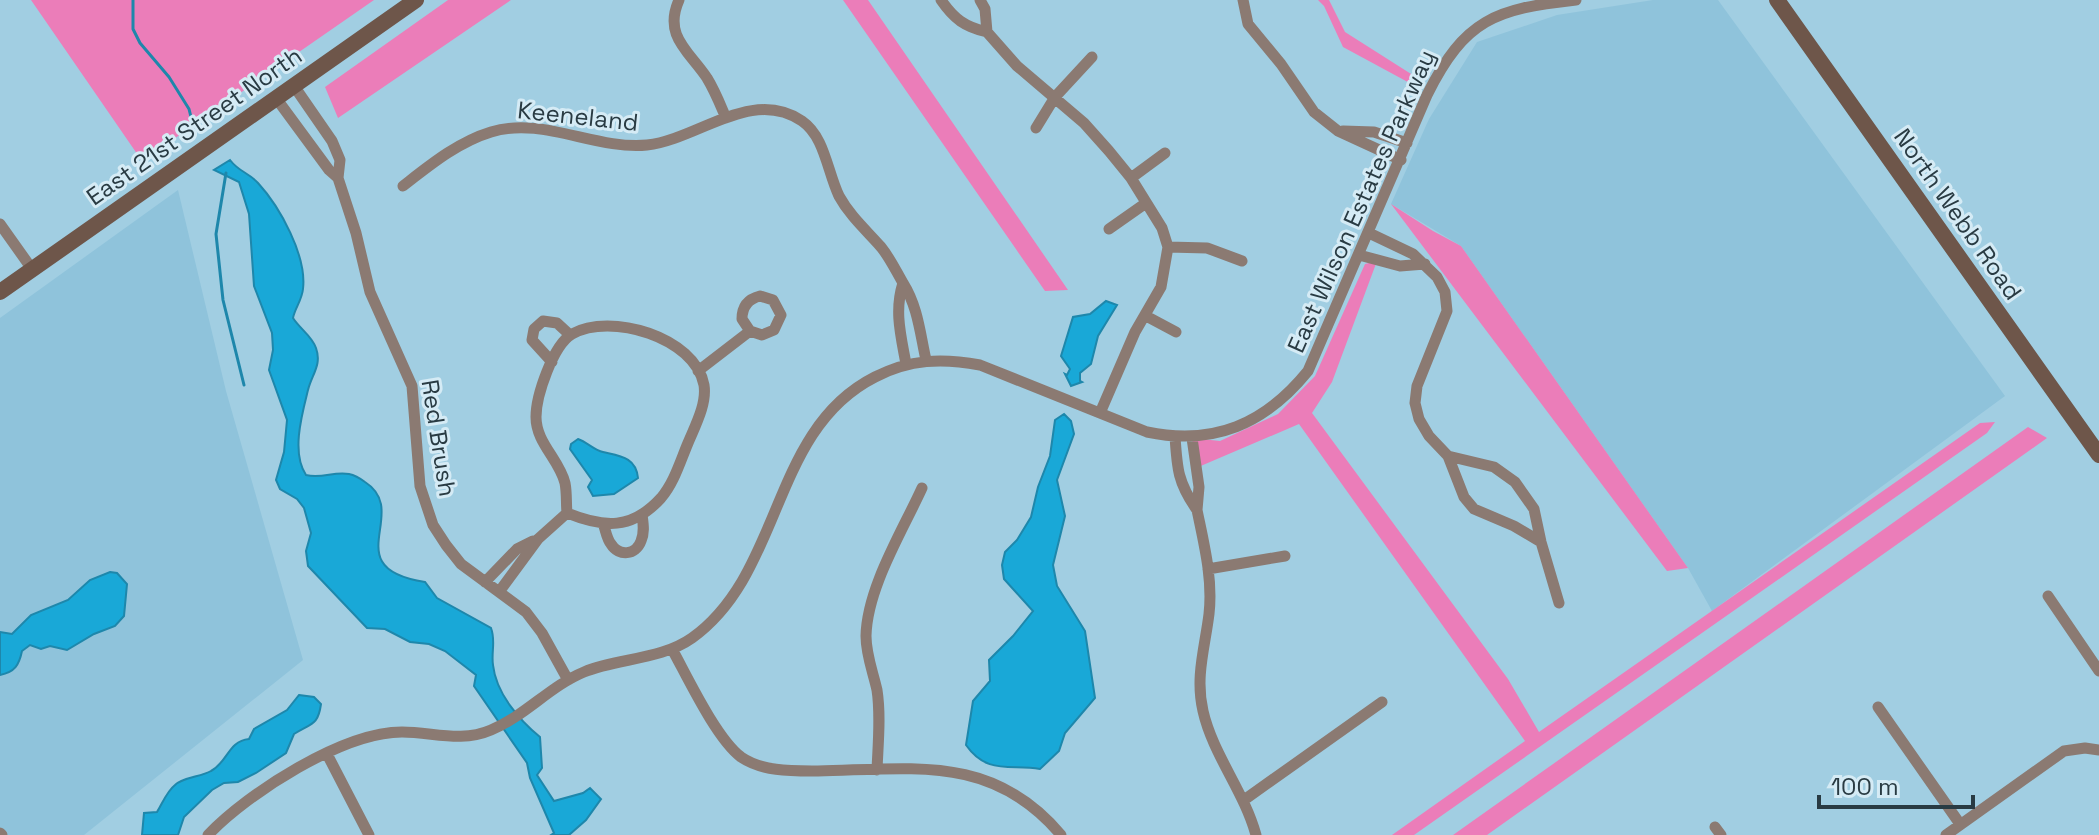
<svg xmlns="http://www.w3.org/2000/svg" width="2099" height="835" font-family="'Space Grotesk',sans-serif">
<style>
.built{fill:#8fc3db}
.green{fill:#eb7db9}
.water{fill:#19a8d7;stroke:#1e87ab;stroke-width:2}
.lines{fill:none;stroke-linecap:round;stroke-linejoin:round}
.stream{stroke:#1e87ab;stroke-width:3}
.street{stroke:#8b7a72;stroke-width:11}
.secondary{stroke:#6e564a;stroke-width:16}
.labels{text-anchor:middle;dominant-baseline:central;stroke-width:6;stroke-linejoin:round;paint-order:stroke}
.street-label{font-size:24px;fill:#293b43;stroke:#d5ebf5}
</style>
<rect width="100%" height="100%" fill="#a1cee2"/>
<path class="built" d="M1653,0H1718L2005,396L1712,611L1688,568L1461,246L1391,204L1429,119L1477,42L1557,15Z
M178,190L226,391L303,660L84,835H3L0,831V318Z"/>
<path class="green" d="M31,0H374L142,161Z
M448,0H511L338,118L325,87Z
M843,0H868L1068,290L1045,291Z
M1318,0H1329L1345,32L1419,79L1417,87L1343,47L1324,6Z
M1391,204L1433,231L1461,246L1688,568L1667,571Z
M1377,261L1332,382L1312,413L1508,679L1539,732L1980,423L1995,422L1987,433L1414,835H1392L1525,741L1299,424L1196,468L1192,438L1220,441L1278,414L1315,376L1365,264Z
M2028,427L2047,438L1487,835H1453Z"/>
<path class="water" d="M230,160C239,172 248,172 258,183C280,207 307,256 303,289C302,300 295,308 293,318C300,329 312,336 316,348C322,365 312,374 308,390C302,414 291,453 306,475C322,479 334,471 349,474C354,475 361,479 365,482C412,512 335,568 425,582L437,598L491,628C496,641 491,652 493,665C496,693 519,720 540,737L542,768L537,775L554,801L583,793L590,788L601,799L586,820L569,835H551L554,833L530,778L527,763L474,686L476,675L445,651L429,644L410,642L385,629L367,628L308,566L306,551L311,533L304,508L297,499L280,489L276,480L284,452L287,420L269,370L273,350L272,333L254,286L249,214L239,182L214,170Z
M1106,301L1117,305L1098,336L1091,364L1080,373V381L1082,382L1071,386L1065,374L1067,375L1070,369L1061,356L1073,317L1090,314Z
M1064,414L1071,421L1074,434L1057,480L1065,516L1053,565L1057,586L1085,631L1095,698L1065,733L1059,751L1040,769C1010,764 987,775 966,745L973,701L990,681L989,660L1013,636L1033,611L1004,579L1002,565L1005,552L1017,540L1031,517L1038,487L1050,456L1055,420Z
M578,439C587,442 594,450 603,452C620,456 636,457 638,478L614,494L593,496L588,487L592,480L570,449L571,444Z
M110,572L117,573L127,584L124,616L115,626L94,634L67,650L50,646L41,649L30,645L22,651C19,665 15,672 0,675V632L12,634L31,615L68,600L90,580Z
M299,695L314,697L321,704C318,726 311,723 294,734L286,753L256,773L238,782L224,783L212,790L184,817L178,835H142L144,813L157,812C162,804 167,791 175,785C183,777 201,777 211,771C228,762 228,741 249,739L254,729L287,710Z"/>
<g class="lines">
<path class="stream" d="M133,0V29L140,43L169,77L189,109L194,129
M226,173L216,234L223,300L244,385"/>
<path class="street" d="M679,0C663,36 689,51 707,78C715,91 720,104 726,118
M941,0C954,19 965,27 987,32
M980,0L985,9L987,32L1017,66L1084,123L1109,151L1131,178L1162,228L1168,247L1161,287L1135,332L1100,413
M1243,0L1248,24L1281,64L1314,112L1338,131L1401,160
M294,86L332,141L340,160L338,178L356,233L370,292L412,386L420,486L433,525L446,545L461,564L526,612L542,633L568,680
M276,98L329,170L338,178
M1036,128L1055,97L1092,57
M1343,131L1374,132L1407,143
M1131,178L1165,153
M403,186C430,165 458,142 491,132C542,116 595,150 647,145C699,139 751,87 802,121C825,137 827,171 839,196C850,216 866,230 881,247C890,258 896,271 903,283
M0,224L32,269
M1109,229L1146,203
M1369,233L1413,254L1437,277L1445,292L1447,311L1417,386L1415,403L1419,419L1429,436L1448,456L1464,497L1474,509L1514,526L1541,542
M1168,247L1207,248L1242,261
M1359,255L1400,266L1425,264
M1146,316L1176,332
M552,362L532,340L534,329L543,321L557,323L570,335
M906,364C901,336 894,311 903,283C918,307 920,333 926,360
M698,371L750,331L762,335L774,330L781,315L773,300L760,296C748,299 742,307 742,319L750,331
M1175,436C1177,469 1178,483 1197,510L1199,487L1192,438
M1448,456L1494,467L1515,482L1534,509L1541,542L1559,603
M1197,510C1204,544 1213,579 1209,614C1205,647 1195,677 1203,711C1213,755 1244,791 1256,835
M604,526C606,532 607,539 611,544C619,557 636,555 641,541C645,532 643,523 642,514
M1208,569L1285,556
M485,582L517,549L533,541
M499,592L538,539L567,513C604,528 632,530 661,498C674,483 680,462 688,443C695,426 707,404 704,385C695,337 610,312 572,334C553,345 536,396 536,417C536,443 559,459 565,483C567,493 566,503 567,513
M2048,596L2099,671
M672,649C688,678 716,738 741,757C763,772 793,771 818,771C914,769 993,754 1061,835
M1878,707L1960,824
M327,754L369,835
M877,770C878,744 881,716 877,690C873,672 866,655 866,636C867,588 902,532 922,488
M1244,800L1382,702
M1715,827L1721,835
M0,833L2,835
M208,835C248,793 343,732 402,732C433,732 461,743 491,730C525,716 550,686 584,672C618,658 661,660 692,638C784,572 770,430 875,377C910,359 942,358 980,365L1147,432C1214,446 1265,424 1308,371L1427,95C1465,19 1495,9 1576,0
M1946,835L2064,751L2085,748L2099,750"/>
<path class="secondary" d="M1777,0L2099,455
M0,292L416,0"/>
</g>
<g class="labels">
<g class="street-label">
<text transform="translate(578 116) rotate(6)">Keeneland</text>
<text transform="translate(194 126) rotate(-35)">East 21st Street North</text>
<text transform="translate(1361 201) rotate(-66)">East Wilson Estates Parkway</text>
<text transform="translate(1958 214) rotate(55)">North Webb Road</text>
<text transform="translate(439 438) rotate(81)">Red Brush</text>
</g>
</g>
<path d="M1819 795v12h154v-12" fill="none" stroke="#293b43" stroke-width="4"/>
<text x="1831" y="795" font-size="24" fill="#293b43" stroke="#d5ebf5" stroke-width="6" paint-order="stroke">100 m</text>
</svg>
